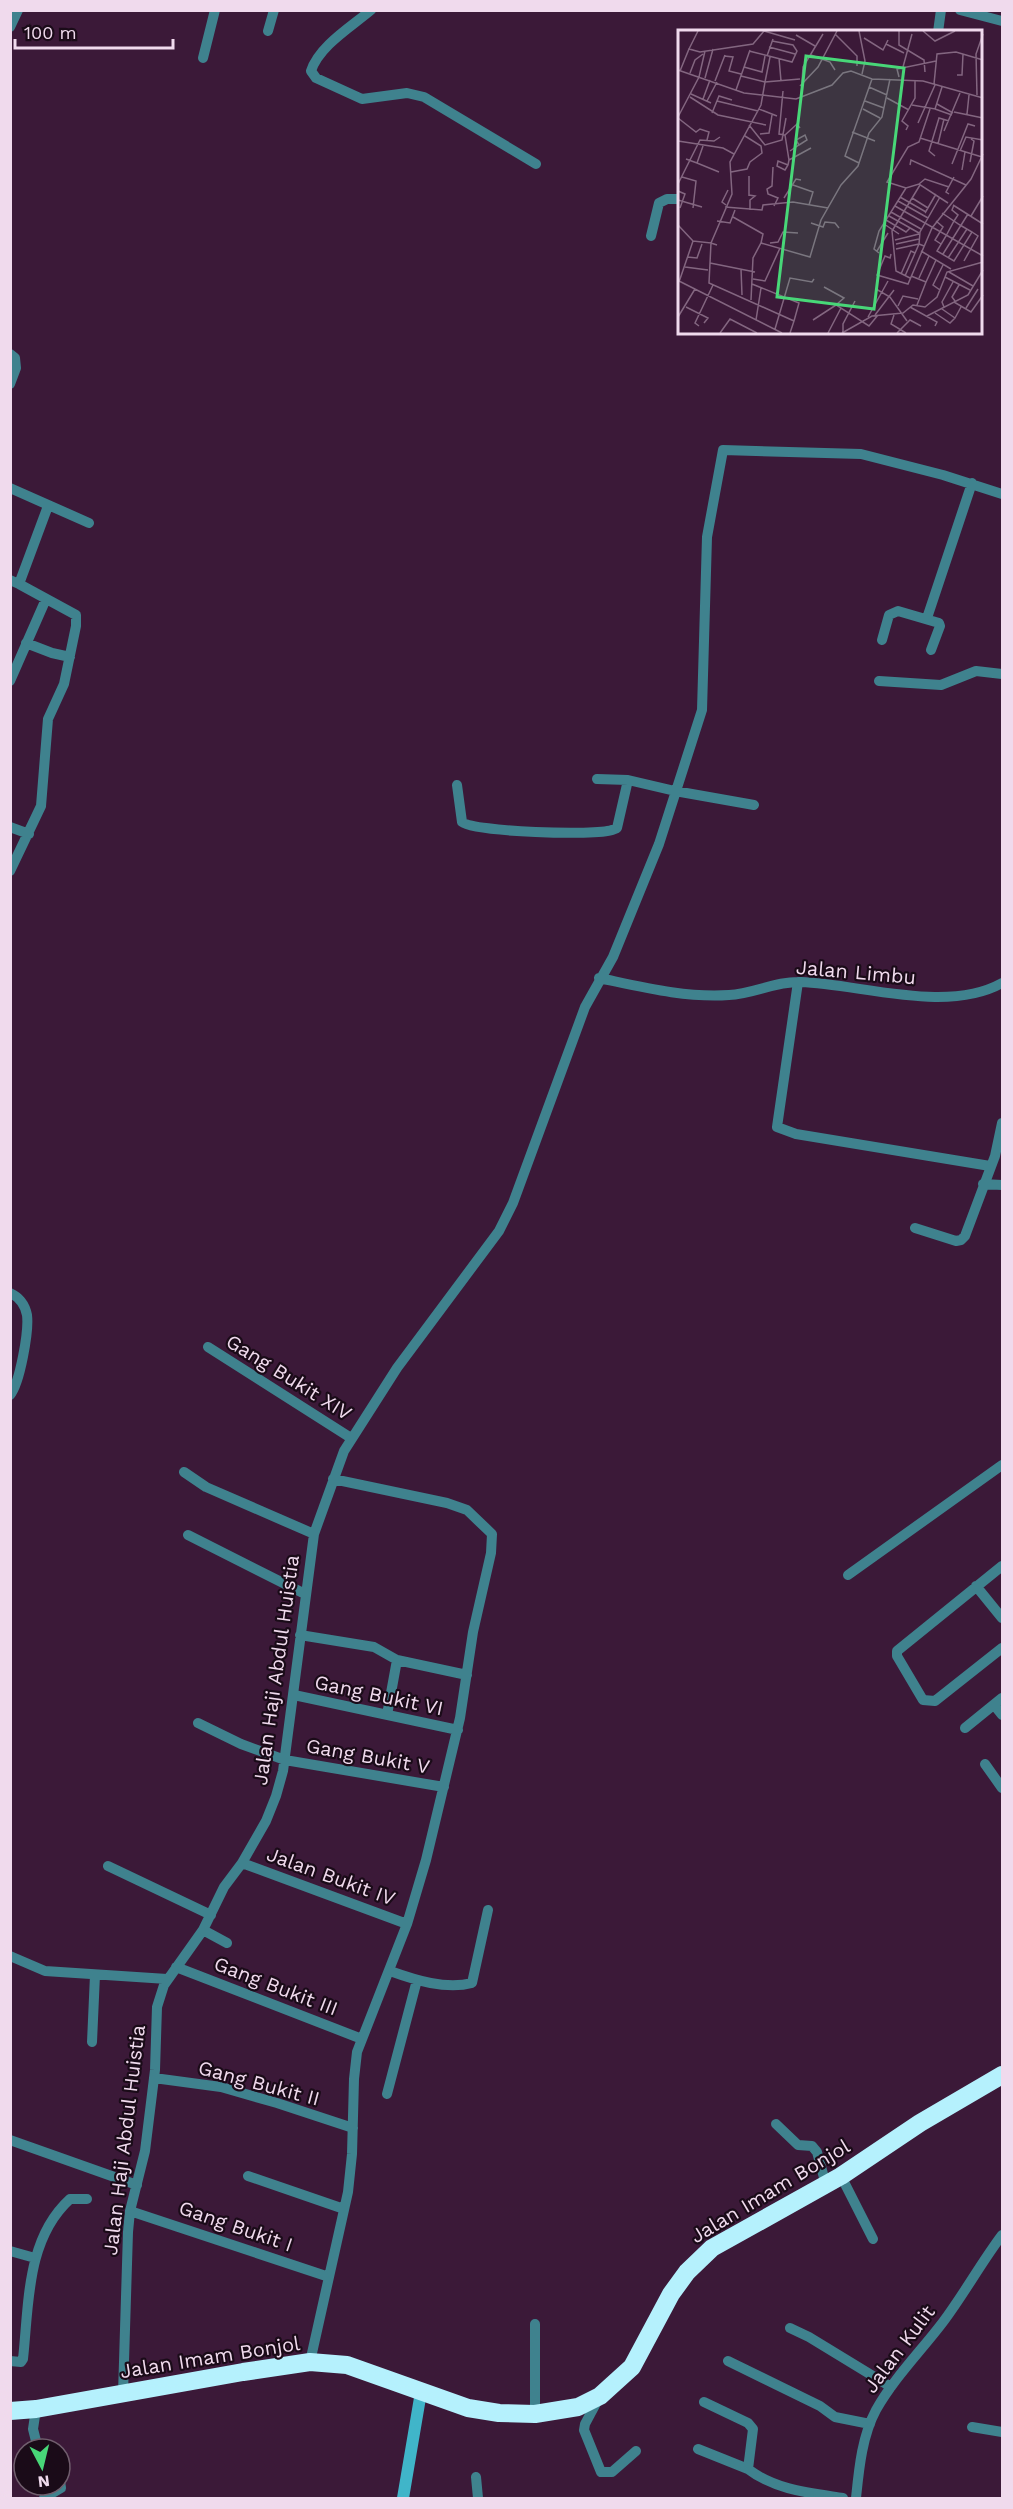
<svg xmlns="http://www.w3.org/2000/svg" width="1013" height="2509" font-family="'Work Sans',sans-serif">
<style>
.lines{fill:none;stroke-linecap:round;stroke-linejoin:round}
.street{stroke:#3f828e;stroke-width:10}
.secondary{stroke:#40b5c9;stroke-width:12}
.highway{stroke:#b5f1fd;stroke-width:18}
.labels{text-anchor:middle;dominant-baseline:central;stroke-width:4.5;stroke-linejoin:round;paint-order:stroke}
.street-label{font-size:20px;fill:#f0daed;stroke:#1a0b18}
.inset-road{fill:none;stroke:#836680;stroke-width:1.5}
.view{fill:#48d778;fill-opacity:0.15;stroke:#48d778;stroke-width:3}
.inset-edge{fill:none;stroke:#f0daed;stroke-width:3}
</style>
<rect width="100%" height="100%" fill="#3b1938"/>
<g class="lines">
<path class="street" d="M371,10C351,27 319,46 311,71L316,78L362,99L407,93L424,97L536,164
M960,10L1002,21
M10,27L18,10
M268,31L274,10
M938,32L941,10
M203,58L215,10
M651,236L659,203L667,199H680
M10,354L15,358L16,368L10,384
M10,488L89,523
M10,580L19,584L48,506
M927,618L972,483
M882,640L889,615L898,611L939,623L940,626L931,650
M26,643L52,653L70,657
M10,681L46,599
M879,681L941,685L976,671L1002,674
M597,779L628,780
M457,785L462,822C474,832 596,836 612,830L617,828L628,780L675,791L754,805
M10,827L29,834
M10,871L41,806L48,719L64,684L76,626V615L19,584
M599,978C642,987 685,998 729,995C753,994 776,981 801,982C860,984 947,1014 1002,983
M798,982L777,1127L796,1134L990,1166
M983,1184L1002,1185
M915,1228L956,1241L961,1240L965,1236L995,1156L1002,1123
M10,1293C19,1297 25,1305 27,1315C29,1331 20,1383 10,1395
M208,1347L351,1438
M184,1472L206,1487L314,1534
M188,1535L305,1594
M1002,1566L897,1651V1656L923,1700L935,1701L1002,1648
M848,1575L1002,1465
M976,1586L1002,1618
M300,1635L374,1647L397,1660L467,1675
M294,1695L458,1730
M994,1705L1002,1715
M387,1715L397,1660
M198,1723L241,1744L285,1760L444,1787
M965,1728L1002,1698
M985,1764L1002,1788
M242,1863L407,1924
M108,1866L211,1915
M203,1930L227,1943
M10,1956L45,1971L167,1979
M176,1967L362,2039
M390,1971C415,1980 446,1990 472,1983L488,1910
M92,2042L95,1975
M154,2078L221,2087L277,2103L353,2128
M387,2094L417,1980
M776,2124L798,2145L812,2146L817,2152L826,2185
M10,2140L137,2185
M248,2176L344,2209
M841,2176L873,2239
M130,2211L329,2277
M10,2251L35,2258
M790,2328L809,2337L891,2387
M10,2361L21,2362L23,2359C29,2304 26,2239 70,2199H87
M728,2361L820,2406L835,2417L870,2424
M310,2362L348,2192L352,2154L354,2079L357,2052L407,1924L426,1860L460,1718L473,1632L491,1553L492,1534L467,1510L447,1503L333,1479
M123,2394L128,2232L130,2211L145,2151L155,2070L157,2007L164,1985L203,1930L224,1887L242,1863L266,1821L276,1796L283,1771L314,1534L344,1451L397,1368L499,1231L513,1203L585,1007L613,957L659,844L702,710L707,537L723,450L861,454L943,475L1002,494
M600,2396L585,2424L584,2430L601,2472H612L636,2451
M704,2402L748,2423L753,2429L748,2469C775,2490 810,2493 843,2498
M36,2409L33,2429L38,2449
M535,2414V2324
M972,2427L1002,2432
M698,2449L748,2469
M476,2477L478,2498
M44,2498L61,2488L60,2481
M856,2498C859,2469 862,2436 876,2410C894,2378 921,2351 943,2322C964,2294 981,2263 1002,2235"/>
<path class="secondary" d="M403,2498L421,2392"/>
<path class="highway" d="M10,2411L36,2409L243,2372L310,2362L347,2365L468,2408L499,2413L535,2414L578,2407L600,2396L632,2367L671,2294L687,2272L712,2248L841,2176L920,2123L1002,2075"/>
</g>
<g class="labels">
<g class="street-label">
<text transform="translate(856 972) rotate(5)">Jalan Limbu</text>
<text transform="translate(289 1377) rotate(32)">Gang Bukit XIV</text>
<text transform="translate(276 1670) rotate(-82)">Jalan Haji Abdul Huistia</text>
<text transform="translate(379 1695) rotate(12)">Gang Bukit VI</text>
<text transform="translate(368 1756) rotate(10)">Gang Bukit V</text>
<text transform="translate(331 1876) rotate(20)">Jalan Bukit IV</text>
<text transform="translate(276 1986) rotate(21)">Gang Bukit III</text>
<text transform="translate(259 2083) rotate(15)">Gang Bukit II</text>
<text transform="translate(124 2140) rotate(-83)">Jalan Haji Abdul Huistia</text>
<text transform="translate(770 2191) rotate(-31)">Jalan Imam Bonjol</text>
<text transform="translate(236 2226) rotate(19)">Gang Bukit I</text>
<text transform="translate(899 2349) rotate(-53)">Jalan Kulit</text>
<text transform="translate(210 2357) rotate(-9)">Jalan Imam Bonjol</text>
</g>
</g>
<g transform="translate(678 30)">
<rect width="304" height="304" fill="#3b1938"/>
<path class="inset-road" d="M86,1L117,10M181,1L187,31L184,44M221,1V15L246,30L247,42M245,1L257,11L277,1M157,4L179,26V36M118,5L137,16M186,8L205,20L210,10M208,14L226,23M91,17L117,24M11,19L20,1M71,21L114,32L119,21L115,15L94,11M133,25L152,32L157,40M46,26L55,27L51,41L63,44M89,26L95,9M101,28L103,51M66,37L84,42L87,26M225,37L234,4M0,40L66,63L118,69L154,55L165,43L173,41L194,49L245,51L305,68M2,41L11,19L22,22L75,14L86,1M12,43L17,30L25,24M279,45H284L285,24M63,46L87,52L92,27M221,47L219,39L258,31M27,48L35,19M37,51L47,25M256,54L259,24L278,22L305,30M122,56L140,37L159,1M191,57L209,65M58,60L72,20M105,61L101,104L107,105M13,64L33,73M299,65L298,24L305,4M12,67L40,85L88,95M123,68L125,37L145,4M209,68L231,80M25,69L32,50M29,71L39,52M39,71L80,81M187,71L206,78M259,74L275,83M234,75L257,79L264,57M81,79L99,86M185,79L202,88M252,79L241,112L230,117L209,152L228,158L241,154L270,173M257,79L274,85M276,82L305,88M34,83L41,66L54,70M289,84L291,65M0,87L21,47L27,21M0,88L18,102L22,99L31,102L29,110M240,93L257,55M71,95L87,115L104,110L108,88M228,100L230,96L224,91L237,68V51M266,101L282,63M174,102L197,111M82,104L91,103L94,85M107,105L111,130L133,118M107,105L119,94L122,98M242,108L304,127M0,111L45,118L56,124M260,114L266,89M112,121L121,115L129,110L127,105L118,110L121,115M282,121L288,107L305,110M257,126L251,121L261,88L271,91M8,129L19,133L25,116M292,132L296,111L293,109M19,133L41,142M181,133L167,126L194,49M274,134L290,94L297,96M110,135L100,131L99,136L107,140L110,135L111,130M232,135L233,130L288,155M95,137L94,156L89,159L90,164L100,168L96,176M284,140L287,122M53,142L69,139L72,132L84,123L83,116L67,106M4,147L18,151L15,178M0,154L22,110L36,111L42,107M241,154L247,149L271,157M115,155L135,162L131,175M0,161L7,164L2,178M271,164L268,162L276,147M71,165L77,166L72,170V180M71,166V146M222,167L248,182M106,168L118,149L123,150M234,168L250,178M0,170L24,177M220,171L250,188M48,175L44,172L50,160M275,175L305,194M217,176L305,226M47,177L84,180L85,175L115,172L150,178M213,182L243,199M247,183L258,164M264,183L282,195L294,202L276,231L259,221L268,206L276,191L280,185L274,180L276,175M211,186L241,203M293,186L305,166M55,187L85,204L83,213M208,190L228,202L232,198M39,191L52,193L57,180M258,191L265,197L257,210L263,214M133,193L145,197L147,192L157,193L161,198M206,194L221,204M0,195L15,211M217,210L241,204M92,213L100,212L105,202L120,203M218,214L241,209M39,215L33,213L31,253L116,291L112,303M246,216L241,214L242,202L262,167M218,219L241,214M199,221L210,203M243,221L273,239M201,223L196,219L201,201L228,158M213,224L212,228L207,226L199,245L230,254L254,198L293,149L305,124M265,224L290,184M9,227L19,228L24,214M270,228L289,199M286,231L300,206L294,202M32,233L77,242M7,237L30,240M63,239L64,265M271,242L295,256M223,244L233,221L237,223M227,246L241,214M233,246L248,252L258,230M267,247L292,260M232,248L218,241L214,201L242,155M241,248L251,226M75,249L87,251L102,218M1,251L104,303M1,252L15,211L33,213L54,164L52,132L83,75L87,52L122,49M74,254L121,273L116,291M146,257L166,268L158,275L191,296L200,285M198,259L212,267L229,291M262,260L255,255L265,235M73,270L75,228L83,213L132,227L143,190L163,155L180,136L191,103L204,87L212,49M277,271L274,267L281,255M276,272L293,282L305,265M239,275L248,252M220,276L225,266L240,269M8,277L30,288L26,293M232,277L259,292L257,296M266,277L264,272L275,252M288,278L300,259M264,279L277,288L283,277M257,283L272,293L277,288M197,285L216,260M216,285L213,294L228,303M249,286L290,265L305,240M0,287L17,259M190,287L210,251M78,290L83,258M135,290L158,275M21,296L17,293L35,255M97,299L112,248L134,252L136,249M42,303L52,289L79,303M150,303L163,278M164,303L194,286L225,283L235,275L247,277L259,267L269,242L305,232M165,303V294L177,271M219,303L232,290L243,296"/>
<path class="view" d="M128,26L226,38L196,279L99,267Z"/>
<rect width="304" height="304" class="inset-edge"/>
</g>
<rect width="1013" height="2509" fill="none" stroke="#f0daed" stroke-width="24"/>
<g transform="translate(42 2467) rotate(173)"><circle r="28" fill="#1a0b18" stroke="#705e6d" stroke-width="1.5"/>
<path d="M0-4.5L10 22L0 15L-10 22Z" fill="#48d778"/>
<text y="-9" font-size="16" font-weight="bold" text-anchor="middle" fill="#f0daed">N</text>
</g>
<path d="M15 39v9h158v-9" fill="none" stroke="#f0daed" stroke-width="3"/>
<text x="24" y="39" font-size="18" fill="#f0daed" stroke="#1a0b18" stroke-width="4.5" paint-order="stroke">100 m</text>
</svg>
